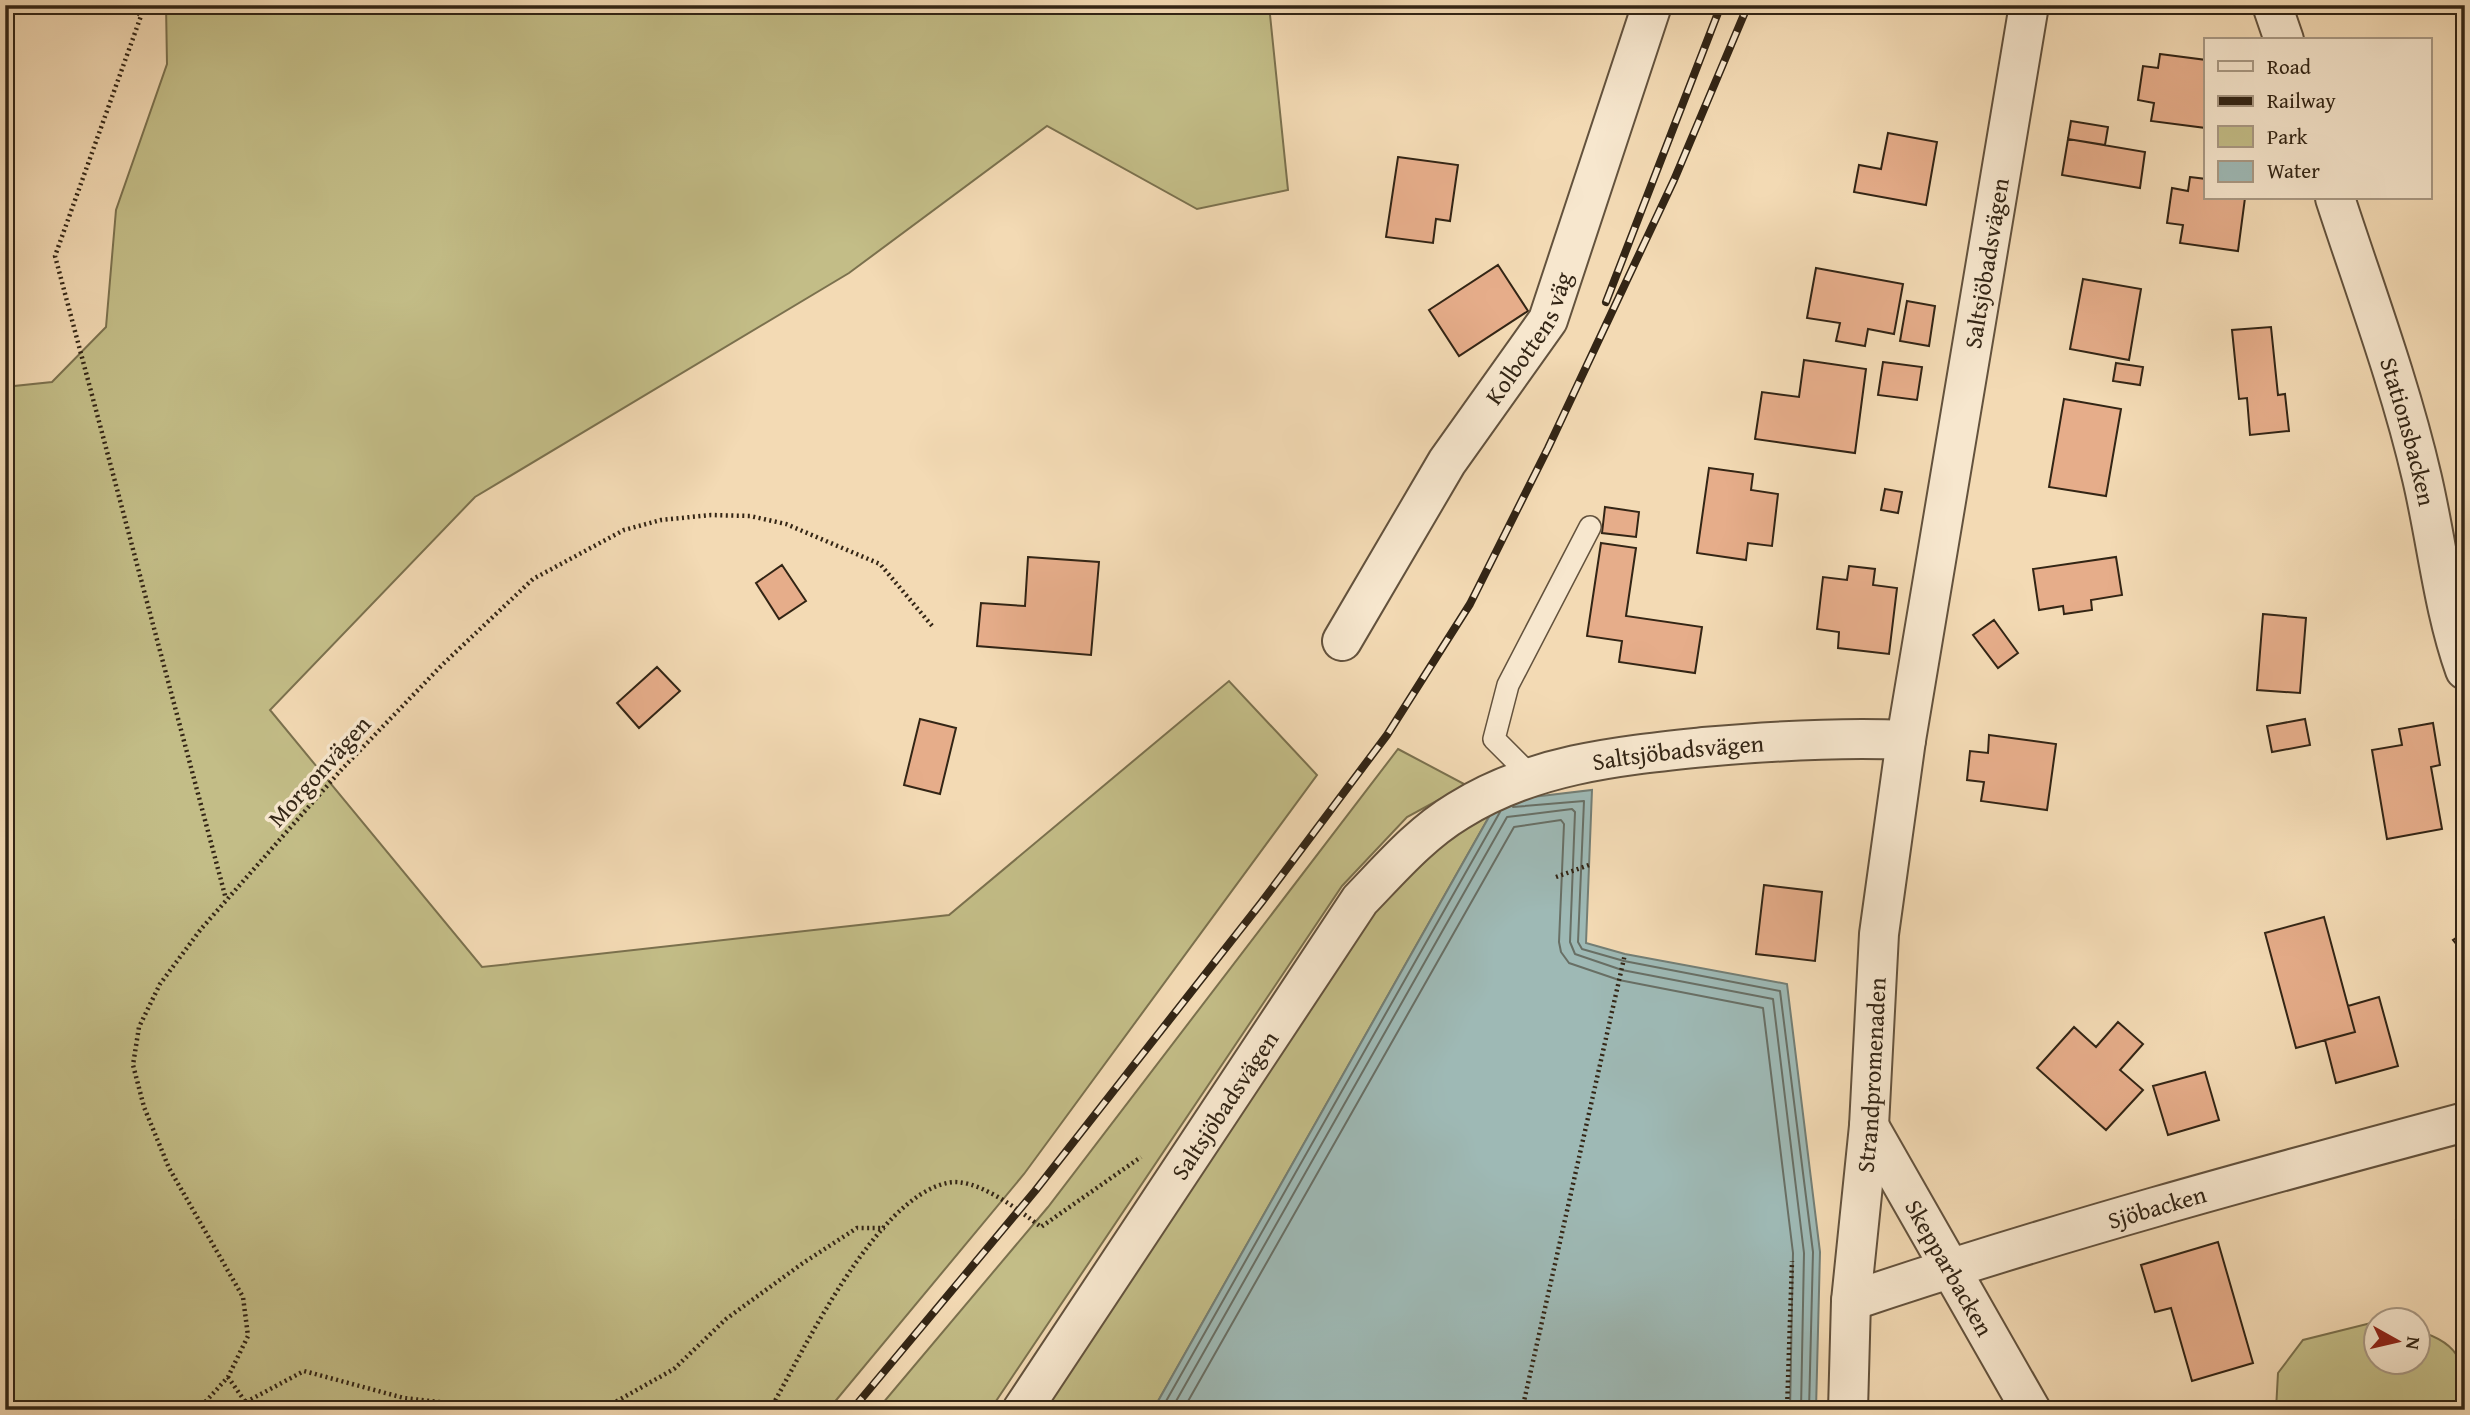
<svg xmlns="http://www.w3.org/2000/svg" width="2470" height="1415" font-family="'Gentium Book Plus',serif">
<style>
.green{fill:#c3bd87;stroke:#7b714e;stroke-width:2}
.water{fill:#9eb9b5;stroke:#737e75;stroke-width:2}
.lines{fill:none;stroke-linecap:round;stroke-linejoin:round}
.shore{stroke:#686f65;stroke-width:2}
.building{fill:#e6ad8a;stroke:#332515;stroke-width:2}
.service-casing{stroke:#63523d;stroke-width:24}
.minor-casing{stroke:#63523d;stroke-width:42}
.tertiary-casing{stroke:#63523d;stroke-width:42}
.path{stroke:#332515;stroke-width:4.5;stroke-dasharray:2 3.5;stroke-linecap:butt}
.service{stroke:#f7e7ce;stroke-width:21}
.minor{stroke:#f7e7ce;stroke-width:38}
.tertiary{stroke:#f7e7ce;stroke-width:38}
.rail-casing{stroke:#332515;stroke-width:8}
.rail{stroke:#f7e7ce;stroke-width:5;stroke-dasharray:16;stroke-linecap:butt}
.labels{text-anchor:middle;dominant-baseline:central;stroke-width:7;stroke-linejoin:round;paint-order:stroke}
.street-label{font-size:24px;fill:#332515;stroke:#f7e7ce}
</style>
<rect width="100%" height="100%" fill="#f3dab4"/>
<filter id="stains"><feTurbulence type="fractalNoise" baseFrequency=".00286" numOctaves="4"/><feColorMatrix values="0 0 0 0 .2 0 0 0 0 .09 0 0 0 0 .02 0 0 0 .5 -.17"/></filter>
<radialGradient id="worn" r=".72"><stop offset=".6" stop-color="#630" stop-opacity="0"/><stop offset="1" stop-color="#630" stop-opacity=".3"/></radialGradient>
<path class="green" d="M166,5H1269L1288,190L1197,209L1047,126L849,273L475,497L270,710L482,967L949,915L1229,681L1317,775L1024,1174L828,1410H5V387L52,382L106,327L116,210L167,64Z
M1398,749L1466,785L1407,817L1342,886L990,1410H877L1048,1207Z
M1498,801L1153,1410H1044L1364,920L1444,843Z
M2375,1322L2376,1362H2418V1331C2464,1344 2465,1366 2465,1410H2276L2278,1373L2303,1340Z"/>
<path class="water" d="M1592,790L1586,943L1625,954L1787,984L1820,1252L1816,1410H1153L1498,801Z"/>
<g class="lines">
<path class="shore" d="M1513,807L1584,801L1578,942L1582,949L1624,961L1780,991L1813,1252L1809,1410
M1161,1410L1500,812
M1171,1410L1507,817L1572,809L1575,812L1570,942L1575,954L1622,970L1773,999L1804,1253L1801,1410
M1183,1410L1514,827L1561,820L1564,824L1559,942L1561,952L1569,963L1619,980L1763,1008L1793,1253L1790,1410"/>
</g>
<path class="building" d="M2160,54L2206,60V128L2151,121L2154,103L2138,100L2143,66L2158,68Z
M2071,121L2108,127L2105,145L2068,139Z
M1888,133L1937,142L1926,205L1854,192L1859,165L1881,169Z
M2068,139L2145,152L2140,188L2062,175Z
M1398,157L1458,165L1450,221L1436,219L1433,243L1386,237Z
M2190,177L2206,179V198H2245L2238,251L2180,243L2183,225L2167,223L2172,188L2188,191Z
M1498,265L1528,311L1459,356L1429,310Z
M1816,268L1903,284L1894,334L1868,329L1865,346L1836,341L1840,323L1807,318Z
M2083,279L2141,289L2129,360L2070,349Z
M1907,301L1935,306L1929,346L1900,341Z
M2271,327L2278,395L2285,394L2289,431L2250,435L2247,398L2239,399L2232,330Z
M1804,360L1866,369L1855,453L1755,439L1762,392L1799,397Z
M1883,362L1922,367L1917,400L1878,395Z
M2116,363L2143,367L2140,385L2113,381Z
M2064,399L2121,409L2106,496L2049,487Z
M1709,468L1753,474L1751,490L1778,494L1772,546L1748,543L1746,560L1697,553Z
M1885,489L1902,492L1898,513L1881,510Z
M1605,507L1639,512L1636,537L1602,533Z
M1601,543L1636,548L1626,616L1702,627L1695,673L1619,662L1622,641L1587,636Z
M1028,557L1099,562L1091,655L977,646L981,603L1025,606Z
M2116,557L2122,595L2091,600L2092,610L2064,614L2063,606L2039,610L2033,569Z
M782,565L806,601L779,619L756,583Z
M1849,566L1875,569L1873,585L1897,588L1889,654L1838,648L1839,632L1817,629L1823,577L1847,580Z
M2263,614L2306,618L2300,693L2257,690Z
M1994,620L2018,653L1998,668L1973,635Z
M657,667L680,691L639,728L617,703Z
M920,719L956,728L940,794L904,785Z
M2305,719L2310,745L2272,752L2267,726Z
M2433,723L2440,765L2431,767L2442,829L2387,839L2372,750L2402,745L2399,729Z
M1989,735L2056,744L2047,810L1981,801L1984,782L1967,780L1970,751L1988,753Z
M1764,885L1822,892L1815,961L1756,954Z
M2324,917L2355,1032L2296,1048L2265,933Z
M2465,932V955L2453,940Z
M2379,997L2398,1066L2336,1083L2325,1040L2355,1032L2348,1006Z
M2118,1022L2143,1044L2120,1070L2143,1090L2106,1130L2037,1068L2074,1027L2096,1047Z
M2205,1072L2219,1120L2168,1135L2153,1086Z
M2465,1219V1291L2456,1220Z
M2218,1242L2253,1363L2192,1381L2171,1308L2155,1312L2141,1265Z"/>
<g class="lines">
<defs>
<path id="service" d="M1531,776L1494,739L1508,685L1590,527"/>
<g id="minor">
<path d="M2272,5L2284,40"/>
<path id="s1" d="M2335,198C2365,290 2400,383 2422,478C2437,542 2443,608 2465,670"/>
<path id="s2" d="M1342,641L1447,462L1548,320L1652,5"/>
<path id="s3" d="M1869,1126L2031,1410"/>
<path id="s4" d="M1851,1301C2053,1233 2259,1177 2465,1122"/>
<path id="s5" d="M1848,1410L1851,1301L1869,1126L1879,934L1906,740"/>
</g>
<g id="tertiary">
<path id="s6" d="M1022,1410L1360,900C1391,868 1420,834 1458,811C1533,764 1618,756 1704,747C1772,741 1838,737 1906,740L2029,5"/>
</g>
</defs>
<use href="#service" class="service-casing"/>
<use href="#minor" class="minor-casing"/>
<use href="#tertiary" class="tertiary-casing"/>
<path class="path" d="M131,5L141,16L55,256L226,899
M1556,877L1589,865
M228,1377L251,1410
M246,1402L304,1371L404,1398L509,1410
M198,1410L228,1377L248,1336L243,1297L169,1168L144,1107L133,1065L139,1027L160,984L201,929L342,769L442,665L533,579L624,530L661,520L711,515L750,516L786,524L880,564L933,627
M557,1410L610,1405L674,1369L726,1319L803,1263L857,1228H885
M770,1410C804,1349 876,1198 947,1183C975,1176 1019,1210 1041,1227L1141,1157
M1522,1410L1625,954
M1787,1410L1792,1261"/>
<use href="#service" class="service"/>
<use href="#minor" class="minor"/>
<use href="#tertiary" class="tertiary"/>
<defs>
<path id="rail" d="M1606,302L1721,5
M852,1410L1035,1191L1261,903L1387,735L1470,604L1548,448L1674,180L1748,5"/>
</defs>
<use href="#rail" class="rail-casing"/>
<use href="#rail" class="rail"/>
</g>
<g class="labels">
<g class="street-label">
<text stroke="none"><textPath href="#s6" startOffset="1687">Saltsjöbadsvägen</textPath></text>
<text stroke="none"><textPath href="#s2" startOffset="357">Kolbottens väg</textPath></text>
<text stroke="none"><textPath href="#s1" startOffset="245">Stationsbacken</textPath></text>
<text stroke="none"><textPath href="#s6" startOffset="975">Saltsjöbadsvägen</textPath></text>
<text transform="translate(319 771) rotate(-48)">Morgonvägen</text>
<text stroke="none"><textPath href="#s5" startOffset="336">Strandpromenaden</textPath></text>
<text stroke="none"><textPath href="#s6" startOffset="366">Saltsjöbadsvägen</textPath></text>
<text stroke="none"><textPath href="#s4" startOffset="320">Sjöbacken</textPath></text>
<text stroke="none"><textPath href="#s3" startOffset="163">Skepparbacken</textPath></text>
</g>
</g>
<rect width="2470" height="1415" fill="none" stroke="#f3dab4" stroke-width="28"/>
<rect x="7" y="7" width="2456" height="1401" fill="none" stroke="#332515" stroke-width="3.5"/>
<rect x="14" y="14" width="2442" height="1387" fill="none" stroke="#332515" stroke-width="2"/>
<rect x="2204" y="38" width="228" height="161" fill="#f7e7ce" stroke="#a99984" stroke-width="2"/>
<rect x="2218" y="61" width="35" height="10" fill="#f7e7ce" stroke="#a99984" stroke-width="2"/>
<text x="2267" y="74" font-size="21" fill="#332515">Road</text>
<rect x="2218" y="96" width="35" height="10" fill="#332515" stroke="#a99984" stroke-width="2"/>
<text x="2267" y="108" font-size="21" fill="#332515">Railway</text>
<rect x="2218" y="126" width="35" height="21" fill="#c3bd87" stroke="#a99984" stroke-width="2"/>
<text x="2267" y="144" font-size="21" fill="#332515">Park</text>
<rect x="2218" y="161" width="35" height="21" fill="#9eb9b5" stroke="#a99984" stroke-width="2"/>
<text x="2267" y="178" font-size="21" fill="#332515">Water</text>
<g transform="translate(2397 1341) rotate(98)"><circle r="33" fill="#f7e7ce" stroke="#a99984" stroke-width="2"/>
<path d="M0-5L12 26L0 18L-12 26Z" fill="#8f2418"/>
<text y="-10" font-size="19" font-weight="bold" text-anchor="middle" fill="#332515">N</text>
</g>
<rect width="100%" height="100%" filter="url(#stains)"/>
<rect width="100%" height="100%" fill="url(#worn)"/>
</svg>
